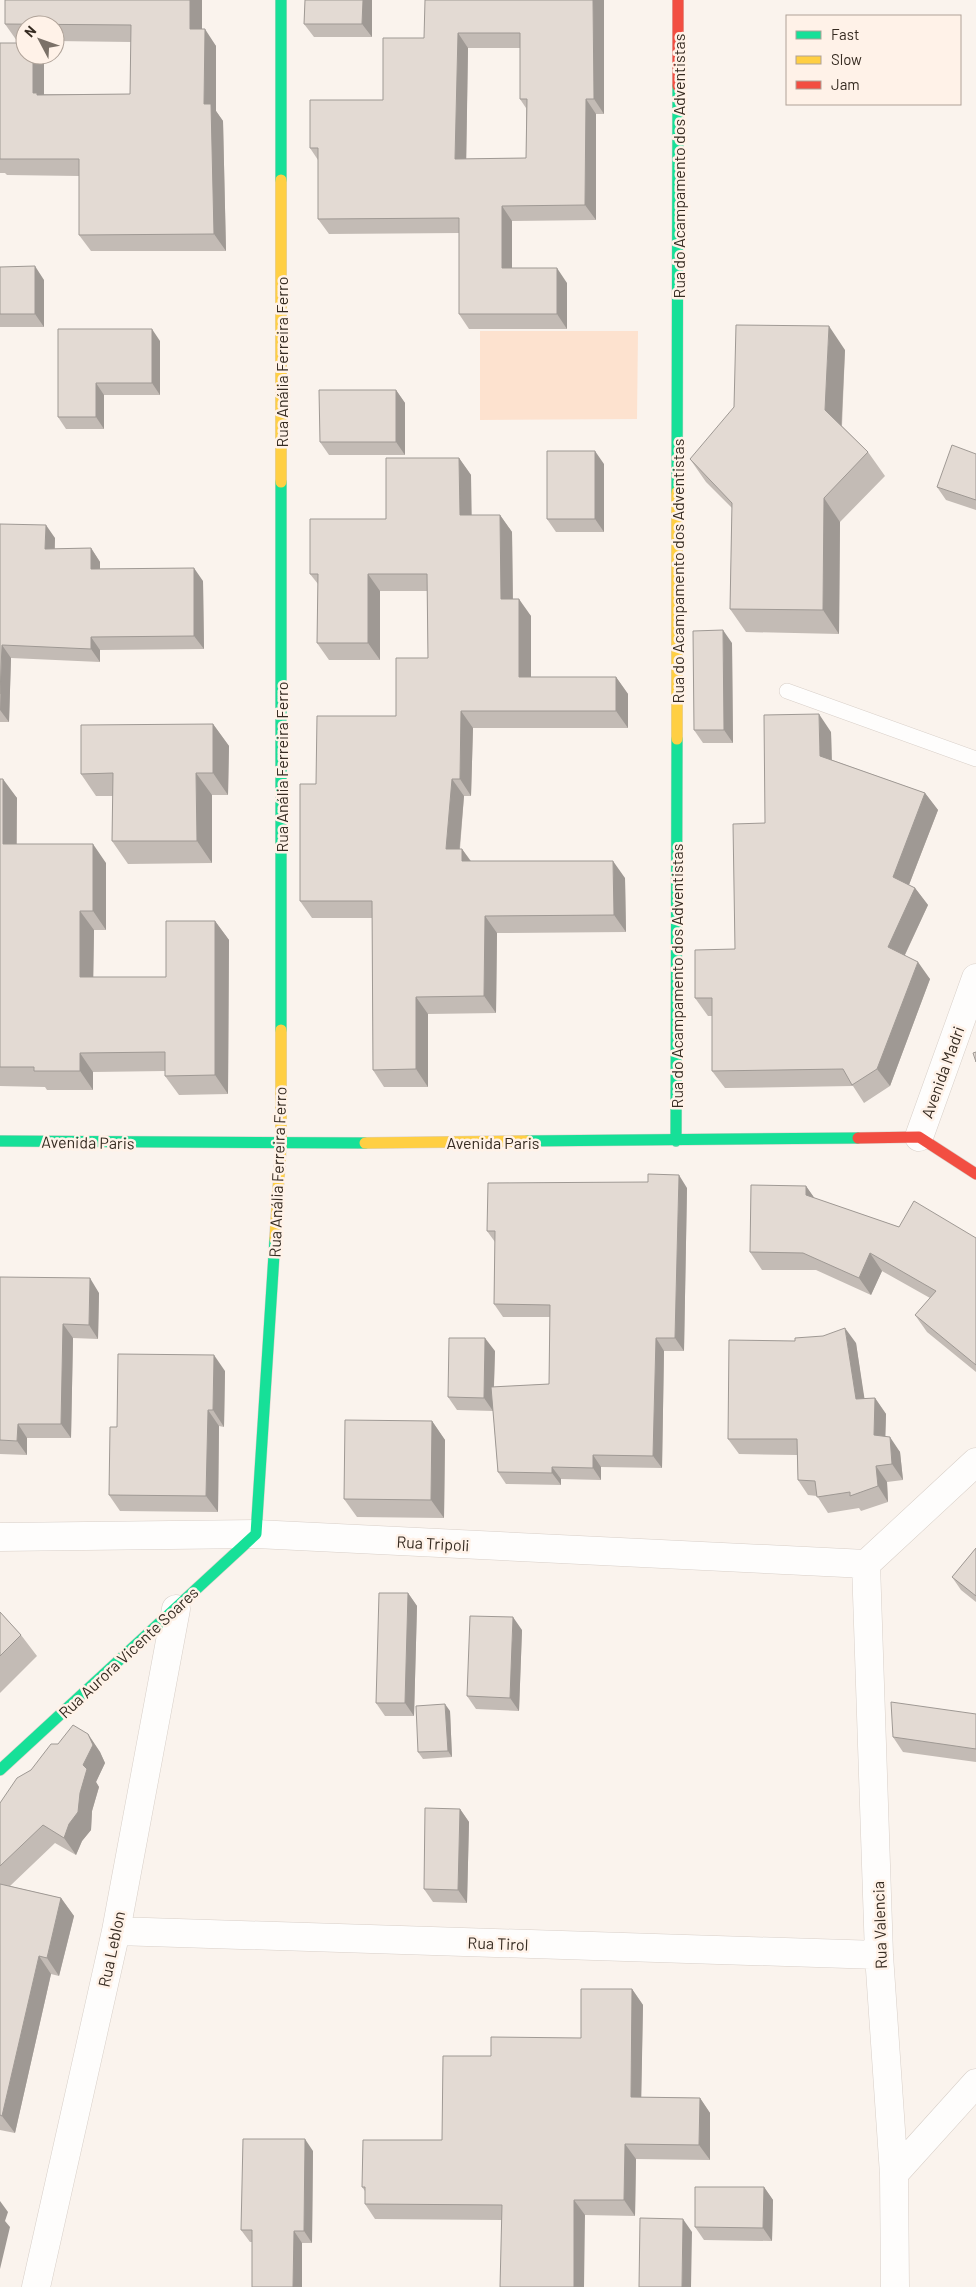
<svg xmlns="http://www.w3.org/2000/svg" width="976" height="2287" font-family="Barlow,sans-serif">
<style>
.green{fill:#fde2cf}
.lines{fill:none;stroke-linecap:round;stroke-linejoin:round}
.lane-casing{stroke:#d8cfc8;stroke-width:16}
.street-casing{stroke:#d8cfc8;stroke-width:29}
.fast-casing{stroke:#d8cfc8;stroke-width:12}
.slow-casing{stroke:#d8cfc8;stroke-width:12}
.jam-casing{stroke:#d8cfc8;stroke-width:12}
.lane{stroke:#fefdfc;stroke-width:15}
.street{stroke:#fefdfc;stroke-width:28}
.fast{stroke:#16e098;stroke-width:11}
.slow{stroke:#ffcf43;stroke-width:11}
.jam{stroke:#f24e42;stroke-width:11}
.wall{fill:#c3bbb5;fill-rule:evenodd}
.shaded-wall{fill:#9f9994}
.building{fill:#e3dad3;stroke:#9f9994;fill-rule:evenodd}
.labels{text-anchor:middle;dominant-baseline:central;stroke-width:5;stroke-linejoin:round;paint-order:stroke}
.street-label{font-size:16px;fill:#362b21;stroke:#fff2e8}
</style>
<rect width="100%" height="100%" fill="#faf3ed"/>
<path class="green" d="M480,331H638L637,419L480,420Z"/>
<g class="lines">
<defs>
<path id="lane" d="M787,691L976,759"/>
<path id="street" d="M919,1137L976,978
M0,1537L256,1534L866,1564
M866,1564L879,1955L894,2174L895,2287
M866,1564L976,1462
M116,1931L879,1955
M894,2174L976,2083
M36,2287L116,1931L176,1609"/>
<path id="fast" d="M281,0V180
M281,482V1030
M677,492L678,86
M0,1141L365,1143
M527,1141L858,1138
M676,1141L677,739
M0,1770L256,1534L275,1239"/>
<path id="slow" d="M281,180V482
M677,739V492
M365,1143L527,1141
M275,1239L281,1144V1030"/>
<path id="jam" d="M678,86V0
M858,1138L919,1137L976,1174"/>
</defs>
<use href="#lane" class="lane-casing"/>
<use href="#street" class="street-casing"/>
<use href="#fast" class="fast-casing"/>
<use href="#slow" class="slow-casing"/>
<use href="#jam" class="jam-casing"/>
<use href="#lane" class="lane"/>
<use href="#street" class="street"/>
<use href="#fast" class="fast"/>
<use href="#slow" class="slow"/>
<use href="#jam" class="jam"/>
</g>
<path class="wall" d="M202,0V29L216,46V111L223,121L226,251H91L79,235V176L7,175L5,173H0V43L25,55H41L44,60V94H130L131,42L55,41V25H25V41H17L5,24Z
M305,0H372V37H314L304,24Z
M604,0V114H596V220L512,221V268L567,283V329H469L459,314V233L329,234L318,219V160L310,148L383,100L424,38ZM468,48H520V99L526,108V158L466,159Z
M0,267L44,280V327H0Z
M58,329L160,341V395H104V429H66L58,417Z
M845,350L842,426L868,452L885,476L840,522L839,634L746,632L730,609L732,508L706,482L690,459Z
M396,390L405,403V455H329L320,442Z
M976,454V510L946,500L937,487Z
M459,458L471,475V515H500L512,532L513,599L531,616V677H616L628,694V728H473L471,796H464L460,849H462L471,861L625,878L626,932L497,933L496,1013L428,1014V1087H384L373,1070L372,918H312L300,901L316,784L396,716L428,658L427,591H380V660H329L317,643L318,584L310,574L386,519Z
M604,464V532H556L547,519Z
M0,524L55,538V549L91,548L100,562V569L203,581L204,649L100,650V662L11,658L9,722H0Z
M732,643L733,743H703L694,730Z
M213,724L229,746L228,795H212V863L128,864L112,841L113,796H96L81,774Z
M831,732L832,760L925,793L938,810L909,885L915,888L928,905L905,955L930,979L890,1086L864,1103L853,1086L725,1088L712,1071V1016H708L695,998L735,949L765,823Z
M0,779L17,798V844L106,863V930H94L93,977H166L215,921L229,940L228,1094L179,1095L165,1076V1071L93,1072V1090H47L45,1087L0,1086Z
M806,1186L814,1198L899,1227L976,1238V1372L927,1332L915,1315L930,1298L882,1271L871,1295L816,1270H762L750,1252Z
M687,1188L684,1351H664L662,1468L601,1467V1480L561,1479V1485L506,1484L498,1472L493,1411L457,1410L448,1397L495,1351L494,1387L549,1384L550,1317H503L494,1304L495,1242L487,1231Z
M0,1277L99,1293L98,1339L73,1338L71,1438H27V1455L0,1454Z
M856,1343L864,1399L875,1398L886,1414L885,1436L900,1452L903,1480L887,1482L888,1502L861,1511L859,1508L828,1513L817,1496L808,1495L798,1480L797,1455L739,1454L728,1439Z
M225,1371L224,1427L219,1426L218,1512L120,1511L109,1495L117,1427Z
M432,1421L445,1440L444,1518L357,1517L344,1499Z
M976,1548V1602L961,1590L952,1577Z
M408,1593L417,1606L414,1716H385L376,1703Z
M0,1612L21,1635L37,1656L0,1693Z
M522,1630L519,1711L476,1709L467,1696Z
M450,1711L452,1757L423,1759L418,1752Z
M976,1714V1762L903,1752L893,1737Z
M88,1734L100,1752L105,1763L96,1782L99,1787L92,1811L91,1830L82,1841L76,1855L55,1843L10,1886L61,1898L74,1916L59,1976L51,1974L15,2133L0,2130V1803L31,1770L58,1744Z
M460,1809L469,1822L467,1903L433,1902L424,1889Z
M632,1989L643,2005L641,2097L700,2098L710,2113V2160L636,2159L635,2216L585,2215L502,2220L375,2219L365,2204V2191L362,2187L442,2140L491,2056L581,2038Z
M313,2151L312,2243H302V2287H252V2242H250L241,2230Z
M764,2187L773,2200L772,2241L704,2240L695,2227Z"/>
<path class="shaded-wall" d="M190,0H202V46L190,29Z
M363,0H372V37L362,24Z
M593,0H604V114L594,99Z
M205,29L216,46V111L223,121L226,251L214,234L204,104Z
M458,33L468,48L466,174L455,159Z
M33,55H41L44,60V103L33,93Z
M586,99L596,114V220L585,205Z
M502,206L512,221V283L502,268Z
M35,266L44,280V327L35,314Z
M557,268L567,283V329L557,314Z
M829,326L845,350L841,433L825,410Z
M152,329L160,341V395L152,383Z
M96,383L104,395V429L96,417Z
M396,390L405,403V455L396,442Z
M595,451L604,464V532L595,519Z
M459,458L471,475L472,532L460,515Z
M824,498L840,522L839,634L823,610Z
M500,515L512,532L513,616L501,599Z
M46,525L55,538L54,562L45,549Z
M91,548L100,562V582L91,569Z
M194,568L203,581L204,649L194,636Z
M368,574L380,591V660L368,643Z
M519,599L531,616V694L519,677Z
M723,630L732,643L733,743L724,730Z
M91,637L100,650V662L91,649Z
M2,645L11,658L9,722L0,710Z
M616,677L628,694V728L616,711Z
M461,711L473,728L471,796L460,779Z
M819,714L831,732L832,773L820,756Z
M213,724L229,746L228,795L213,773Z
M196,773L212,795V863L197,841Z
M3,779L17,798L16,864L3,844Z
M452,779L464,796L458,866L446,849Z
M925,793L938,810L905,895L893,877Z
M93,844L106,863V930L93,911Z
M462,849L474,866L462,861Z
M613,861L625,878L626,932L614,915Z
M915,888L928,905L900,965L888,947Z
M80,911L94,930L93,996L80,977Z
M485,916L497,933L496,1013L484,996Z
M215,921L229,940L228,1094L215,1075Z
M918,962L930,979L890,1086L877,1069Z
M416,997L428,1014V1087L416,1069Z
M80,1053L93,1072V1090L80,1071Z
M679,1175L687,1188L684,1351L675,1338Z
M806,1186L818,1203L806,1195Z
M870,1253L882,1271L871,1295L859,1278Z
M90,1278L99,1293L98,1339L89,1325Z
M63,1324L73,1338L71,1438L61,1424Z
M845,1328L856,1343L867,1415L856,1399Z
M485,1338L495,1351L493,1411L484,1398Z
M656,1338L664,1351L662,1468L653,1456Z
M214,1355L225,1371L224,1427L213,1410Z
M875,1398L886,1414L885,1451L874,1435Z
M208,1410L219,1426L218,1512L206,1496Z
M432,1421L445,1440L444,1518L431,1500Z
M18,1424L27,1438V1455L17,1441Z
M890,1437L900,1452L903,1480L892,1464Z
M593,1455L601,1467V1480L593,1468Z
M876,1466L887,1482L888,1502L878,1486Z
M552,1467L561,1479V1485L552,1473Z
M408,1593L417,1606L414,1716L405,1703Z
M513,1617L522,1630L519,1711L510,1698Z
M445,1704L450,1711L452,1757L448,1751Z
M88,1734L100,1752L105,1763L96,1782L99,1787L92,1811L91,1830L82,1841L76,1855L64,1838L83,1765Z
M460,1809L469,1822L467,1903L458,1890Z
M61,1898L74,1916L59,1976L47,1958Z
M39,1956L51,1974L15,2133L2,2116Z
M632,1989L643,2005L641,2112L631,2097Z
M700,2098L710,2113V2160L699,2145Z
M305,2139L313,2151L312,2243L304,2231Z
M625,2144L636,2159L635,2216L624,2200Z
M764,2187L773,2200L772,2241L763,2228Z
M574,2200L585,2215L584,2287H574Z
M0,2201L8,2212L5,2221L10,2227L0,2269Z
M683,2219L692,2232L691,2287H682Z
M294,2231L302,2243V2287H293Z"/>
<path class="building" d="M5,0H190V29H205L204,104H211L214,234L79,235V159H0V43H25V55H33V93H37V95L130,94L131,25L5,24Z
M305,0H363L362,24H304Z
M425,0H593L594,99H586L585,205L502,206V268H557V314H459V218L318,219V148H310V100H383V38H424ZM458,33H520V99H527L526,158L455,159Z
M35,266V314H0V267Z
M736,325L829,326L825,410L868,452L824,498L823,610L730,609L732,503L690,459L734,407Z
M58,329H152V383H96V417H58Z
M319,390H396V442H320Z
M952,445L976,454V500L937,487Z
M547,451H595V519H547Z
M386,458H459L460,515H500L501,599H519V677H616V711H461L460,779H452L446,849H462V861H613L614,915L485,916L484,996L416,997V1069L373,1070L372,901H300V784H316L317,716H396V658H428L427,574H368V643H317L318,574H310V519H386Z
M0,524L46,525L45,549L91,548V569L194,568V636L91,637V649L2,645L0,694Z
M723,630L724,730H694L693,631Z
M819,714L820,756L925,793L893,877L915,888L888,947L918,962L877,1069L852,1085L843,1069L712,1071V998H695V950L735,949L733,824L765,823L764,715Z
M213,724V773H196L197,841H112L113,773L81,774V725Z
M0,779H3V844H93V911H80V977H166V921H215V1075L165,1076V1052L80,1053V1071H34V1067H0Z
M976,1052V1062L973,1053Z
M648,1174L679,1175L675,1338H656L653,1456L593,1455V1468L552,1467V1473L498,1472L491,1387L549,1384L550,1305L494,1304L495,1231H487L488,1183L648,1182Z
M751,1185L806,1186V1195L899,1227L914,1201L976,1238V1365L915,1315L936,1291L870,1253L859,1278L803,1253L750,1252Z
M0,1277L90,1278L89,1325L63,1324L61,1424H18L17,1441L0,1440Z
M845,1328L856,1399L875,1398L874,1435L890,1437L892,1464L876,1466L878,1486L850,1496V1492L817,1497L815,1481L798,1480L797,1439H728L729,1340L795,1341V1338L823,1336Z
M449,1338H485L484,1398L448,1397Z
M118,1354L214,1355L213,1410H208L206,1496L109,1495L110,1427H117Z
M345,1420L432,1421L431,1500L344,1499Z
M976,1548V1596L952,1577Z
M379,1593H408L405,1703H376Z
M0,1612L21,1635L0,1656Z
M470,1616L513,1617L510,1698L467,1696Z
M891,1702L976,1714V1749L893,1737Z
M445,1704L448,1751L418,1752L416,1706Z
M73,1725L88,1734L93,1745L83,1765L87,1769L80,1793L78,1812L69,1824L64,1838L43,1825L0,1866V1803L17,1778L31,1770L51,1744H58Z
M425,1808L460,1809L458,1890L424,1889Z
M0,1884L61,1898L47,1958L39,1956L2,2116L0,2115Z
M581,1989H632L631,2097L700,2098L699,2145L625,2144L624,2200H574V2287H500L502,2205L365,2204V2187H362L363,2140H442L443,2056H491V2037L581,2038Z
M243,2139H305L304,2231H294L293,2287H252V2230H241Z
M695,2187H764L763,2228L695,2227Z
M640,2218L683,2219L682,2287H639Z"/>
<g class="labels">
<g class="street-label">
<text transform="translate(678 166) rotate(-90)">Rua do Acampamento dos Adventistas</text>
<text transform="translate(281 362) rotate(-90)">Rua Anália Ferreira Ferro</text>
<text transform="translate(677 571) rotate(-90)">Rua do Acampamento dos Adventistas</text>
<text transform="translate(281 767) rotate(-90)">Rua Anália Ferreira Ferro</text>
<text transform="translate(676 976) rotate(-90)">Rua do Acampamento dos Adventistas</text>
<text transform="translate(942 1072) rotate(-70)">Avenida Madri</text>
<text transform="translate(88 1142) rotate(1)">Avenida Paris</text>
<text x="493" y="1142">Avenida Paris</text>
<text transform="translate(277 1172) rotate(-88)">Rua Anália Ferreira Ferro</text>
<text transform="translate(433 1543) rotate(3)">Rua Tripoli</text>
<text transform="translate(128 1652) rotate(-43)">Rua Aurora Vicente Soares</text>
<text transform="translate(879 1925) rotate(-92)">Rua Valencia</text>
<text transform="translate(498 1943) rotate(2)">Rua Tirol</text>
<text transform="translate(111 1949) rotate(-78)">Rua Leblon</text>
</g>
</g>
<rect x="786" y="15" width="175" height="90" fill="#fff2e8" stroke="#afa298"/>
<rect x="796" y="31" width="25" height="8" fill="#16e098" stroke="#afa298"/>
<text x="831" y="40" font-size="15" fill="#362b21">Fast</text>
<rect x="796" y="56" width="25" height="8" fill="#ffcf43" stroke="#afa298"/>
<text x="831" y="65" font-size="15" fill="#362b21">Slow</text>
<rect x="796" y="81" width="25" height="8" fill="#f24e42" stroke="#afa298"/>
<text x="831" y="90" font-size="15" fill="#362b21">Jam</text>
<g transform="translate(40 40) rotate(311)"><circle r="24" fill="#fff2e8" stroke="#afa298"/>
<path d="M0-4L9 19L0 12L-9 19Z" fill="#7b7168"/>
<text y="-8" font-size="14" font-weight="bold" text-anchor="middle" fill="#362b21">N</text>
</g>
</svg>
